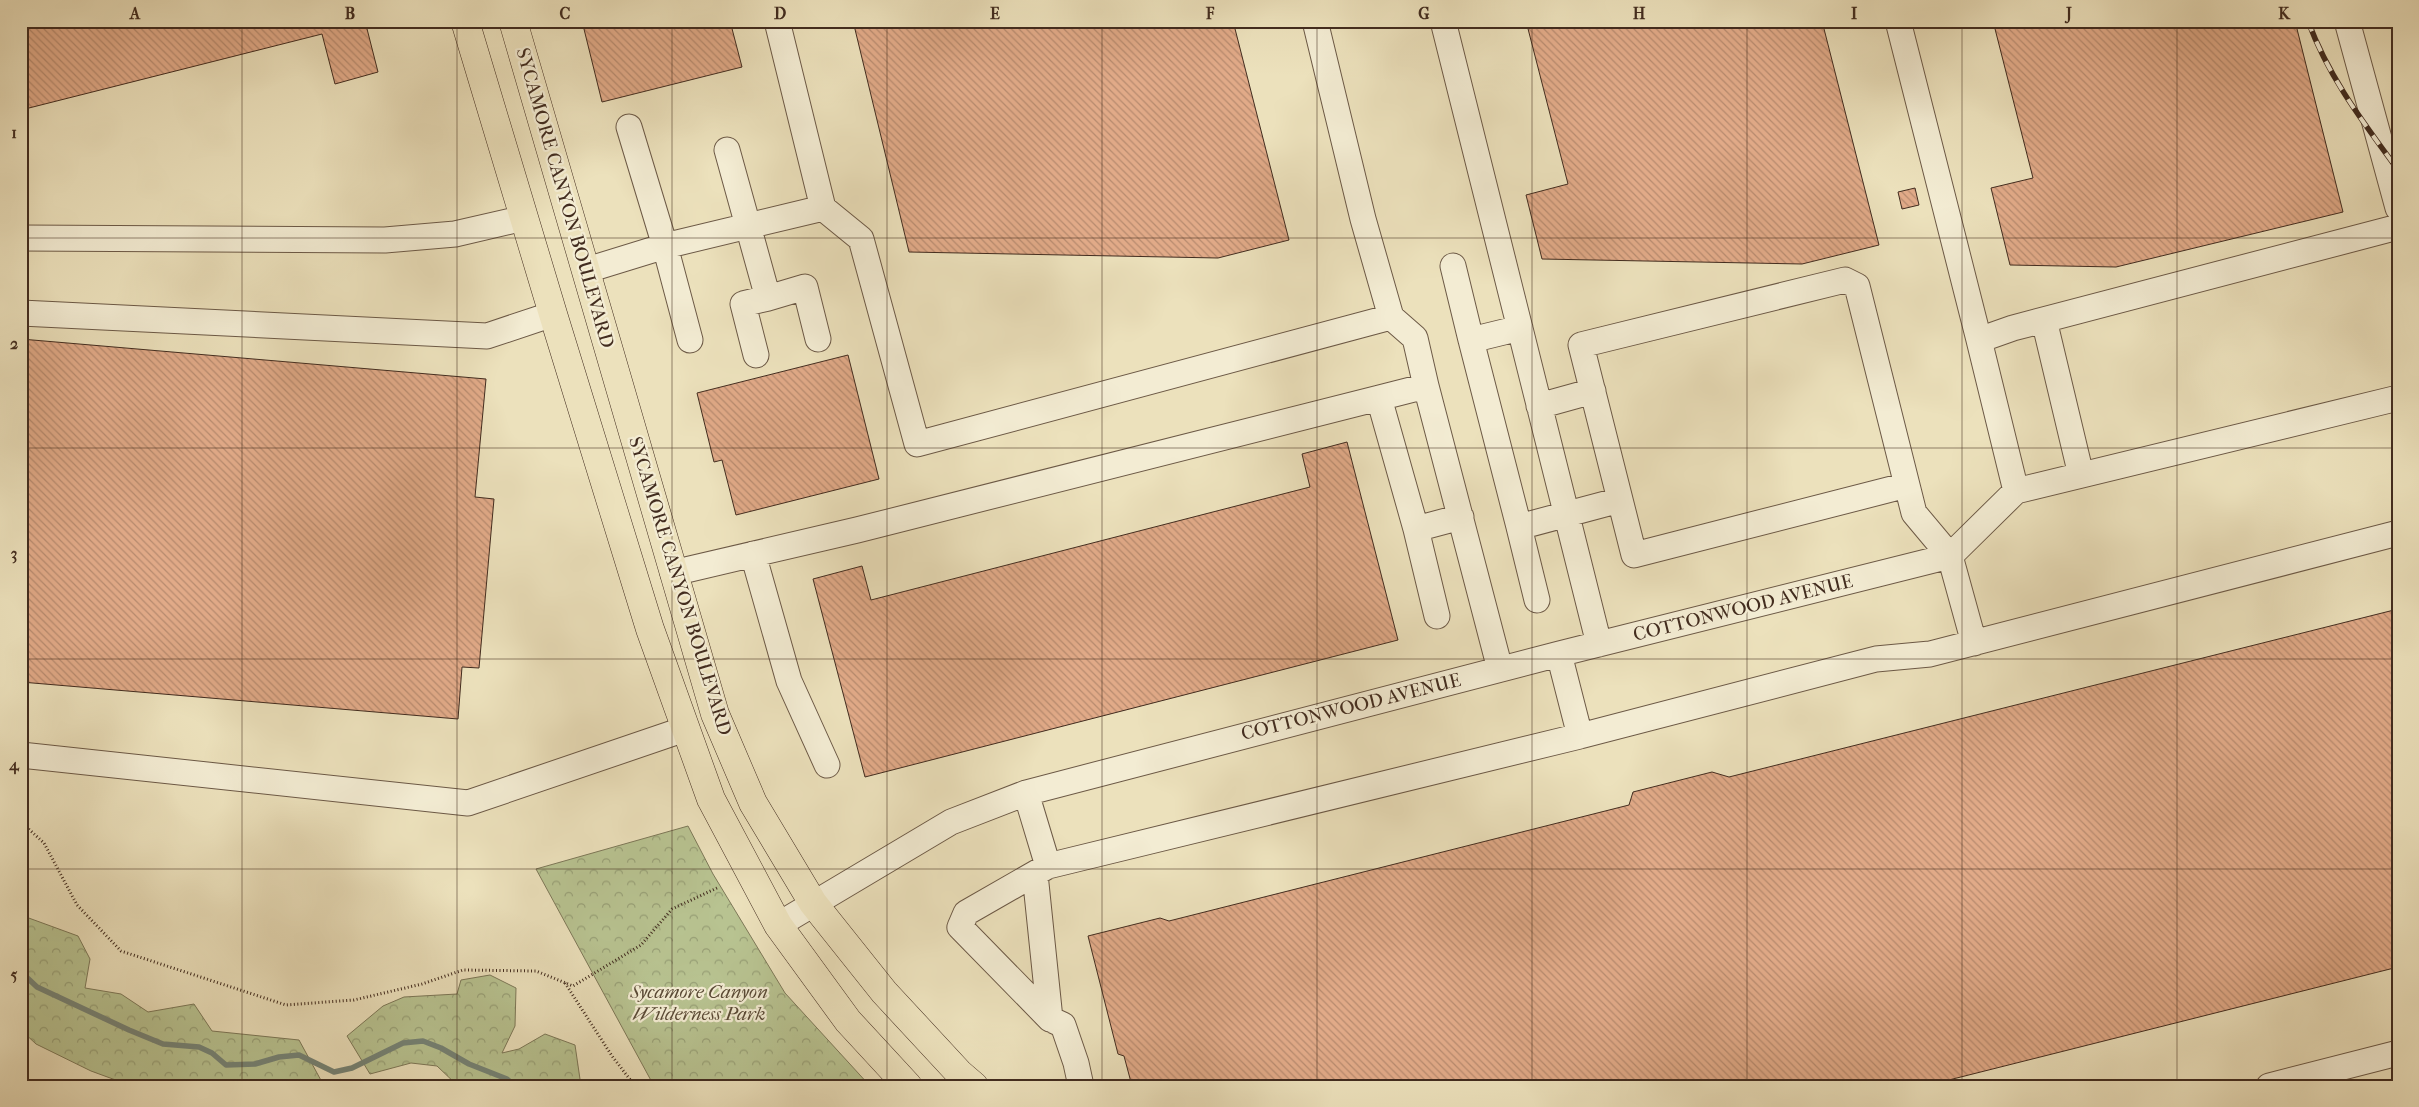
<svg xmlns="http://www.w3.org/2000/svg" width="2419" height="1107" font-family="'IM FELL French Canon',serif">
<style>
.forest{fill:url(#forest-crowns);stroke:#7d7858}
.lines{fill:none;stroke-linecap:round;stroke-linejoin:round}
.stream{stroke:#768477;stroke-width:5.5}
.building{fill:url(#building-back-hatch);stroke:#422c1f}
.minor-casing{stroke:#6c5946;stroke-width:27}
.major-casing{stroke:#422c1f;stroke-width:29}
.path{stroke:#422c1f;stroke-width:3;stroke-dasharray:1 2.5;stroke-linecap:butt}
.minor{stroke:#f3ecd3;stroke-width:25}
.major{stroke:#ece1bc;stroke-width:28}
.rail-casing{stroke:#422c1f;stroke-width:5.5}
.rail{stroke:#f3ecd3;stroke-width:4;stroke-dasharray:11;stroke-linecap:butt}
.grid{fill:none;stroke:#422c1f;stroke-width:1;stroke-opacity:0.55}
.labels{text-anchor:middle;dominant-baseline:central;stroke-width:4.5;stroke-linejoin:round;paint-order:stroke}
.street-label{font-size:19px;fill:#422c1f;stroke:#f3ecd3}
.park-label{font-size:19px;font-style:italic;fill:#5a4a36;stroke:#f3ecd3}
.neatline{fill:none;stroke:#422c1f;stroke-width:2}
.grid-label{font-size:16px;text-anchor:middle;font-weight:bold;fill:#422c1f}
</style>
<defs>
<pattern id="forest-crowns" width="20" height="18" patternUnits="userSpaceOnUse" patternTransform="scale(1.25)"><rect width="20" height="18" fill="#b8c391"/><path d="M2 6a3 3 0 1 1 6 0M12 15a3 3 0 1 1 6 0" fill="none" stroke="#979f76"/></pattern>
<pattern id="building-back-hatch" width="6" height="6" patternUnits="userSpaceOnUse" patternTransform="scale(1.25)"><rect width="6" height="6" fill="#e1aa88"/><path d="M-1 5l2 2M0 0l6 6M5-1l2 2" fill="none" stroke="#b88b6f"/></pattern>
</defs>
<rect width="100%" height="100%" fill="#ece1bc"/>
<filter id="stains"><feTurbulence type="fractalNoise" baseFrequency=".004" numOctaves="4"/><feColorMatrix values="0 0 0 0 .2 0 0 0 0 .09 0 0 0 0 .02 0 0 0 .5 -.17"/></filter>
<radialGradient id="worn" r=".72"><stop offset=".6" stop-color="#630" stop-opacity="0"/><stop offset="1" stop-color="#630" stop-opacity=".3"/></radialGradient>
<path class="forest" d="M688,826L713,874L785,993L870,1086H654L536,869Z
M26,917L78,936L90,959L85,988L121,994L148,1012L194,1004L212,1031L299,1040L323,1084L306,1086H132L91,1071L36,1044L21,1030V918Z
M490,975L516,988L515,1026L502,1053L519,1049L545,1034L575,1045L581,1086H458L437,1066L411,1063L370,1074L347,1036L383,1006L404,997L457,994L461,980Z"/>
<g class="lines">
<path class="stream" d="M21,972L37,987L129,1030L163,1044L199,1047L212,1053L226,1065L255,1064L279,1057L299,1055L334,1072L352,1068L403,1043L423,1041L441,1048L469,1064L507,1079L515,1086"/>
</g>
<path class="building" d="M21,21H365L378,72L335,84L322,34L21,110Z
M582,21H730L742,67L602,102Z
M853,21H1233L1289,240L1218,258L909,252Z
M1526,21H1822L1879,245L1802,264L1542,259L1526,195L1568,184Z
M1993,21H2295L2343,212L2116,267L2010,265L1991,188L2033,178Z
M1915,188L1919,205L1902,209L1898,192Z
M21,339L486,379L475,497L494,499L479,668L462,667L458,719L21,682Z
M848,355L879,479L736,515L722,460L714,462L697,393Z
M1347,442L1398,640L865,777L813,579L862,566L871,600L1310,487L1302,454Z
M2398,609V967L1925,1086H1132L1124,1056L1118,1054L1088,936L1160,918L1169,921L1629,805L1633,792L1712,772L1729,777Z"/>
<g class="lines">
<defs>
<path id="minor" d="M777,21L823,208
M1315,21L1363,219L1391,317
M1443,21L1599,644
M1898,21L1979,340L2013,328L2398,227
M2347,21L2398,208
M629,127L665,246L690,340
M727,150L768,298L805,287L818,339
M21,238L385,240L455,234L524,218
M1453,266L1471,340
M587,270L665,246L823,208L861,239L917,444L1391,317L1415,338L1426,386
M21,313L487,336L553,314
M2044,320L2081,475
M1520,328L1471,340L1519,527L1620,500
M1979,340L2016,491
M756,355L743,304L768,298
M1539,406L1593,391
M1907,485L1634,555L1581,345L1845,280L1857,286L1914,513L1950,556L1974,643
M1519,527L1537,600
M1416,529L1379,398L1426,386L1500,669
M753,554L789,681L827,765
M1950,556L2016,491L2398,398
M673,573L857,530L1379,398
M1437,616L1416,529L1461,517
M1580,736L1876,659L1930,654L2398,533
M21,755L468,803L685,729
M1026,793L1048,866
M1035,874L1050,1019
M778,925L951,822L1026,793L1559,654L1950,556
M1081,1086L1076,1063L1063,1025L1050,1019L960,927L966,913L1048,866L1580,736L1559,654
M2269,1086L2398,1053"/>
<path id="major" d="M465,21L553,314L650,629L711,799L778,925L848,1021L908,1086
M513,21L715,714L753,803L813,903L884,992L960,1074L974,1086"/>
</defs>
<use href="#minor" class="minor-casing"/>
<use href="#major" class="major-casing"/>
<path class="path" d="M21,822L44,843L77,905L121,951L286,1005L354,1000L422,984L463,970L536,971L573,986L641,945L672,909L717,888
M565,983L612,1056L635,1086"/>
<use href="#minor" class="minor"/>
<use href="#major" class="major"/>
<defs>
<path id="rail" d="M2308,21C2329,78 2363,122 2398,170"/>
</defs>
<use href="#rail" class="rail-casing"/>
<use href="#rail" class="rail"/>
</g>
<path class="grid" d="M242,21V1086M457,21V1086M672,21V1086M887,21V1086M1102,21V1086M1317,21V1086M1532,21V1086M1747,21V1086M1962,21V1086M2177,21V1086M21,238H2398M21,448H2398M21,659H2398M21,869H2398"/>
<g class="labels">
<g class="street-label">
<text transform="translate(565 198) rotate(74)">SYCAMORE CANYON BOULEVARD</text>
<text transform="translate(680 586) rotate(73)">SYCAMORE CANYON BOULEVARD</text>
<text transform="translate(1743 608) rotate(-14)">COTTONWOOD AVENUE</text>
<text transform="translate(1351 707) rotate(-14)">COTTONWOOD AVENUE</text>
</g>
<g class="park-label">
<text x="699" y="992">Sycamore Canyon<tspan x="699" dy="22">Wilderness Park</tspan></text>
</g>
</g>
<rect width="2419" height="1107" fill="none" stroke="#ece1bc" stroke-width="55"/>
<rect x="28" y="28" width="2364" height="1052" class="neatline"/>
<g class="grid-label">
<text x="135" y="19">A</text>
<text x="350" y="19">B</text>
<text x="565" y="19">C</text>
<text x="780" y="19">D</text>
<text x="995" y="19">E</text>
<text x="1210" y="19">F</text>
<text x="1424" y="19">G</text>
<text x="1639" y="19">H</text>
<text x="1854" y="19">I</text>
<text x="2069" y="19">J</text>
<text x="2284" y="19">K</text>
<text x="14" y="138">1</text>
<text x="14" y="349">2</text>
<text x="14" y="559">3</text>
<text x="14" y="770">4</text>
<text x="14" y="980">5</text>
</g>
<rect width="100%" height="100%" filter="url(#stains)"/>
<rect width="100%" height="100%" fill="url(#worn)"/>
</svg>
